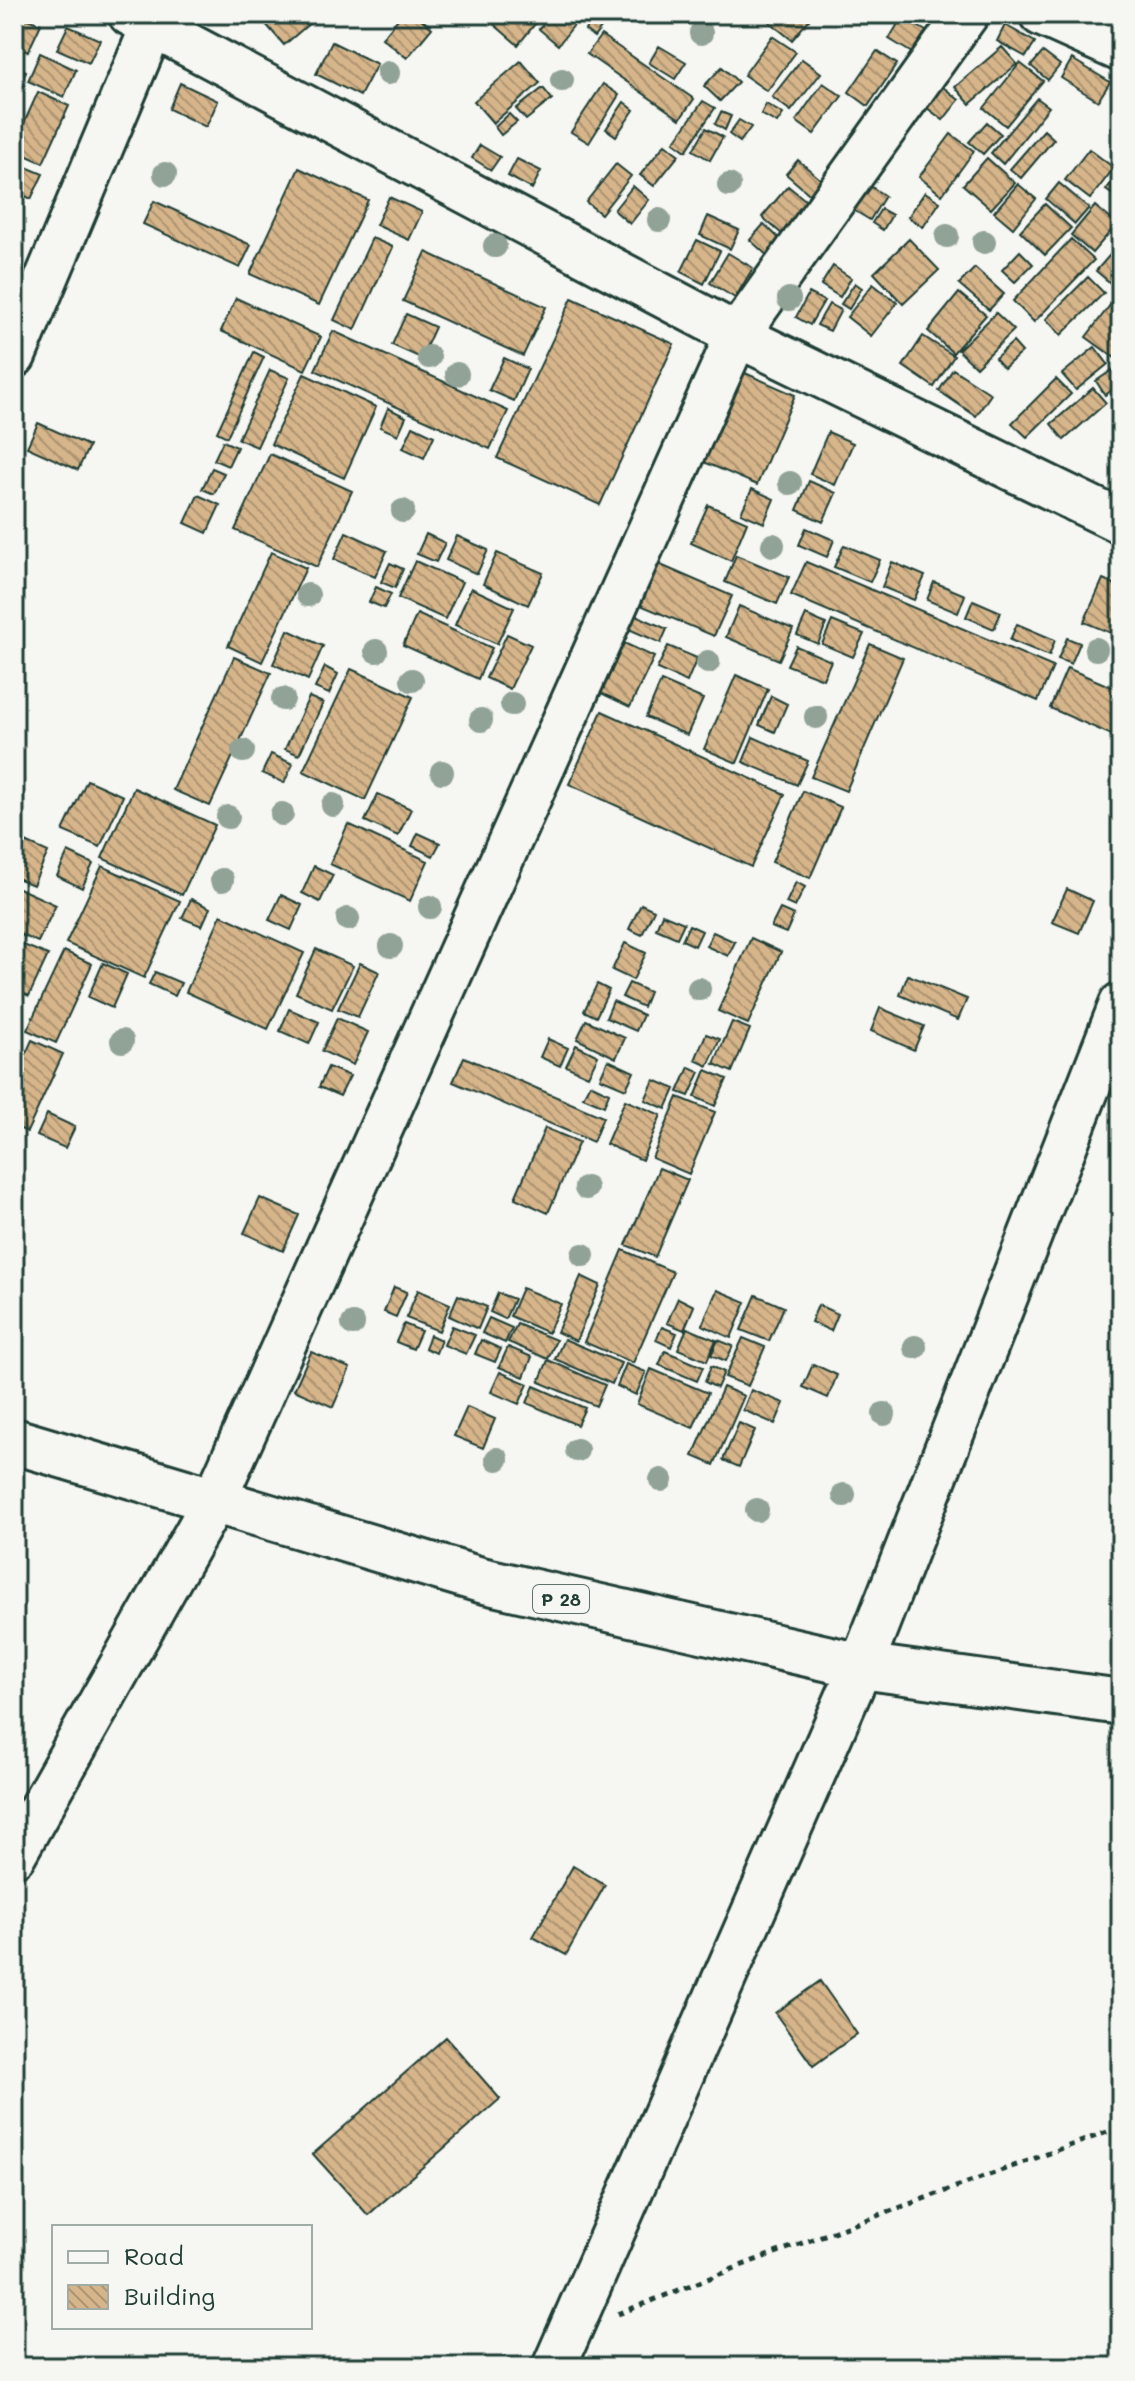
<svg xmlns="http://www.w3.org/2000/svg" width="1135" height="2381" font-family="Mali,sans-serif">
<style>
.building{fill:url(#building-back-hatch);stroke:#1f3d34;stroke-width:2}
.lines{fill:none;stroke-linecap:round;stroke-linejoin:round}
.street-casing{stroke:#1f3d34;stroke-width:48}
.primary-casing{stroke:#1f3d34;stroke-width:50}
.path{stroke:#1f3d34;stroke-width:5;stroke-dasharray:6 6;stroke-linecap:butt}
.street{stroke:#f6f6f2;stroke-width:42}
.primary{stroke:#f6f6f2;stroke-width:44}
.tree{fill:#91a396}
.labels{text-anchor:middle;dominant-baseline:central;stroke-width:7;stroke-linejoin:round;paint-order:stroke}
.shield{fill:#f6f6f2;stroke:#60746d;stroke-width:2}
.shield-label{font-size:18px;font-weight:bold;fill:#1f3d34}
</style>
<defs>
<pattern id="building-back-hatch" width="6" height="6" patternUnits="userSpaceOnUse" patternTransform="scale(2)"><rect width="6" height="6" fill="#d7b58a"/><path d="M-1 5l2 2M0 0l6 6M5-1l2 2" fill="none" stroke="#ae9472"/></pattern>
</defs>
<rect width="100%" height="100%" fill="#f6f6f2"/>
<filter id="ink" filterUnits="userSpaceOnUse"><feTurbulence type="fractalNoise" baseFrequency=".0125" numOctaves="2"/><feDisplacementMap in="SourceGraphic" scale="16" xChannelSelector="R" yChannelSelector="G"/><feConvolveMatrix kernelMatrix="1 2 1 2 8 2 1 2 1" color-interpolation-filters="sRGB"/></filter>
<g filter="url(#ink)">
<path class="building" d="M14,14L41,24L28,52L14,46Z
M275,14H314L317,17L284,45L265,23Z
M402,14H415L432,28L407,58L382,38Z
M482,14H543L518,45Z
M552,14H571L578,20L558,45L539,29Z
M597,14H612L594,37L585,30Z
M764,14H814L792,40L762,16Z
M902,17L926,31L912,53L889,39Z
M1005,25L1035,42L1026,57L997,41Z
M68,26L100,40L89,63L57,49Z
M601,35L694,99L680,119L587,54Z
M772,36L796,52L767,91L744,75Z
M332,42L377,64L360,96L316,74Z
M659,46L686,62L675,79L649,63Z
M1002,47L1017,64L970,104L955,87Z
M877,51L897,64L868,106L849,92Z
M1043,52L1060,65L1048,80L1031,66Z
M40,53L76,70L64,97L28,81Z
M802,59L821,73L791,111L772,97Z
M1072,59L1110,82L1098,101L1061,78Z
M521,61L540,83L493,123L474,101Z
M1020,63L1043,81L1006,126L984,108Z
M14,65L26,71L23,79L14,74Z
M722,67L738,82L720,101L704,86Z
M180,83L218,101L206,127L169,109Z
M823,83L842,96L814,134L796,121Z
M938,83L959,100L943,120L922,104Z
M603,84L619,95L589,143L571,132Z
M543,88L552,99L526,120L516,109Z
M38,92L69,106L43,163L14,150V145Z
M1037,98L1049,107L1003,164L991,153Z
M703,101L715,108L686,151L674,142Z
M624,102L634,110L616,136L606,129Z
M766,104L783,114L777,123L761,114Z
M721,112L731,116L725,130L715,124Z
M509,114L517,122L501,135L495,127Z
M739,120L751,127L740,142L729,134Z
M987,122L1001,134L983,154L969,142Z
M706,128L723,137L710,160L693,150Z
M1044,130L1054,139L1021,178L1010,169Z
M951,134L974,151L942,195L919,177Z
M665,144L679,155L654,186L640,175Z
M480,145L500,157L491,170L472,158Z
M1089,149L1114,168L1090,199L1065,180Z
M987,158L1015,183L991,209L963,185Z
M517,159L541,171L532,189L508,176Z
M798,160L826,184L814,198L786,174Z
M14,162L43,174L31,199L14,191Z
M616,164L631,176L601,214L586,202Z
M299,168L368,200L319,305L250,274Z
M1121,170V201L1106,190Z
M866,183L885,196L870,220L850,208Z
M1059,183L1089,208L1075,224L1046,199Z
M1018,184L1036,199L1013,228L994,212Z
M633,186L649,200L630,224L614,210Z
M788,186L809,203L782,234L762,217Z
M925,192L940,202L923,227L908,217Z
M389,197L422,212L409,240L376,225Z
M14,199L24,204L14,225Z
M154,201L251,245L240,268L143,224Z
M1045,204L1071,228L1045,255L1020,231Z
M1095,206L1117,224L1092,253L1071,235Z
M881,209L892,215L883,230L872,223Z
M708,216L739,230L730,249L700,235Z
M764,224L783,242L769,257L750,240Z
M372,238L393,247L355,330L334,320Z
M909,239L939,270L903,304L874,273Z
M1071,239L1094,260L1034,322L1013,301Z
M697,240L720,251L704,284L681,272Z
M1121,242V280L1115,287L1096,271Z
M1020,251L1033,264L1015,282L1002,270Z
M426,252L546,307L523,356L403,301Z
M728,253L753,268L735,298L710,283Z
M833,266L851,278L840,297L821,285Z
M975,268L1004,294L989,310L959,284Z
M1088,277L1104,293L1061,335L1046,319Z
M855,283L862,288L849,309L841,304Z
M873,284L897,303L871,336L847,317Z
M809,293L824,301L810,325L796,317Z
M959,293L986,315L953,353L928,331Z
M1117,296L1121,299V350L1115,358L1086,337Z
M236,298L321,337L305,370L221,331Z
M572,298L674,344L600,505L497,458Z
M829,304L841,310L830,331L817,325Z
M996,313L1014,330L976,367L958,350Z
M406,314L435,327L421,358L392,345Z
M333,331L508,411L490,449L315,370Z
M923,336L954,356L934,387L903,366Z
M1013,342L1022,352L1004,368L995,358Z
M1095,347L1108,364L1076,390L1062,374Z
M254,352L264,357L227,437L217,432Z
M504,358L528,369L514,401L489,390Z
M1117,367L1121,373V384L1105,395L1096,381Z
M736,369L795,395L757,485L697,459Z
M953,369L991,394L976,416L939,391Z
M270,370L289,378L257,447L238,439Z
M304,374L376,407L344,478L271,444Z
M1056,379L1071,394L1027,437L1012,423Z
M1093,388L1106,403L1064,440L1051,424Z
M388,408L406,417L398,435L380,427Z
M38,423L89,446L78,470L27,447Z
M413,426L434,436L424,458L403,448Z
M828,432L853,443L835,485L810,474Z
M223,441L237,447L228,466L214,460Z
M270,454L352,491L317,567L235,530Z
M212,468L224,473L214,494L202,489Z
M809,481L836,493L823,522L797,510Z
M752,489L774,499L764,523L741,513Z
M198,495L220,505L207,533L185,523Z
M708,505L747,522L731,561L691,543Z
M806,528L834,540L827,557L799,545Z
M346,532L387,551L375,577L334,559Z
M426,534L445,543L436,562L417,554Z
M457,536L488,550L477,574L446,560Z
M844,545L880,560L870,582L834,567Z
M271,552L306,568L262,662L228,646Z
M497,553L543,573L528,605L483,584Z
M736,555L789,577L777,604L725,582Z
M415,561L462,582L445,619L398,598Z
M806,562L1053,667L1038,701L791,595Z
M892,562L925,576L914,600L882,587Z
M390,563L403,569L395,588L381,582Z
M656,563L732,596L714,636L638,604Z
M1103,579L1121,587V637L1084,622Z
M934,582L965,595L958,613L927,600Z
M376,587L391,594L384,608L369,602Z
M471,588L514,608L497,644L455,625Z
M973,600L1001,612L994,629L966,617Z
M739,606L793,629L779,660L726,637Z
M631,613L667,629L661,643L624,627Z
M417,614L492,648L478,679L403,645Z
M806,615L826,624L818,644L797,635Z
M832,621L864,634L853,657L822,644Z
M1017,624L1055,640L1049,656L1010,640Z
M288,630L323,646L308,680L273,664Z
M507,634L531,645L510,689L486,678Z
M1067,638L1080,643L1071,664L1058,659Z
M624,643L654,657L630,707L601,693Z
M870,644L903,658L846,791L811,777Z
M668,646L697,658L687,682L657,669Z
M796,646L831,661L823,679L787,665Z
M234,657L271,673L210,806L173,790Z
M325,667L338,674L329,694L315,688Z
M1067,668L1121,691V739L1050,708Z
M351,669L413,697L365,800L303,771Z
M736,675L768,689L737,763L704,749Z
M661,681L703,699L687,735L646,717Z
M771,696L787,704L775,732L759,725Z
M309,697L323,703L299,755L285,749Z
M602,711L785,794L751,867L569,784Z
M753,737L808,761L797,785L743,762Z
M271,754L293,764L284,783L262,773Z
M87,780L123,796L100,847L63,831Z
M134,788L215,825L182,895L102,858Z
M803,791L841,807L810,878L772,862Z
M378,794L411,809L398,836L365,821Z
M348,824L428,861L410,901L330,864Z
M418,833L440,843L433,856L412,846Z
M19,839L48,852L33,885L14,877V851Z
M68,852L93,864L82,888L57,876Z
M102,866L180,901L144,978L66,943Z
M314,866L333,875L320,902L302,893Z
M796,882L805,887L795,907L786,903Z
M14,886L56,905L38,942L14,932Z
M1067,889L1093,901L1079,933L1052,922Z
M281,895L302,905L291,930L269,920Z
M191,899L210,908L202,926L182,918Z
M641,904L654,910L642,935L629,929Z
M780,909L794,915L786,933L771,927Z
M662,914L684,923L677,938L656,929Z
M221,915L304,953L268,1029L186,992Z
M689,925L702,931L695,946L682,940Z
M713,932L735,942L728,956L706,946Z
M751,938L781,952L748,1024L718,1011Z
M625,943L646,953L633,980L612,970Z
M21,944L48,955L29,996L14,989V959Z
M316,949L353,966L332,1009L296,993Z
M64,951L92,964L56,1043L27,1030Z
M103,963L127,974L112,1008L88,997Z
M360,963L379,972L358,1017L338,1009Z
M155,972L181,983L175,996L149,984Z
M908,975L967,999L958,1020L900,995Z
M629,983L649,992L643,1007L622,997Z
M597,984L609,990L596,1017L584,1011Z
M613,1001L643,1015L636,1031L606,1018Z
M880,1008L924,1026L914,1050L871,1031Z
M289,1009L319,1022L309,1044L280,1031Z
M337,1018L368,1032L353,1065L322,1051Z
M586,1020L625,1038L616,1058L577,1039Z
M732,1022L750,1029L732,1072L714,1064Z
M706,1034L720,1039L708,1066L695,1060Z
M548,1039L568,1048L560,1066L540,1057Z
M32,1040L63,1054L27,1132L14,1126V1080Z
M576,1045L598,1056L588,1076L566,1066Z
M464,1057L603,1117L593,1142L453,1082Z
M608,1060L634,1072L626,1089L600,1078Z
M328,1067L350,1076L340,1096L319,1087Z
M689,1067L700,1072L689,1096L678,1092Z
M706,1070L727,1079L715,1106L695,1097Z
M654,1080L675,1089L666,1109L645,1100Z
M590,1084L609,1093L604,1106L583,1097Z
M678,1097L715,1112L689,1174L652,1158Z
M625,1100L661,1115L642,1160L606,1144Z
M47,1114L75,1127L65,1148L37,1136Z
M545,1128L579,1142L548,1213L515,1198Z
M659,1168L688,1180L655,1257L626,1245Z
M260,1198L299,1215L283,1251L244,1233Z
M623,1250L673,1272L633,1363L584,1342Z
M581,1276L600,1285L576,1341L557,1332Z
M394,1287L407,1292L396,1317L384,1312Z
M522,1288L561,1304L548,1333L510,1316Z
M418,1290L450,1304L439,1331L406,1318Z
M717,1290L746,1302L731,1338L702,1325Z
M498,1293L514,1299L505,1319L490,1312Z
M458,1295L487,1307L478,1329L449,1316Z
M756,1295L784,1307L769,1341L741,1330Z
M678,1298L694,1306L684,1330L667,1323Z
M818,1305L838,1314L831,1331L811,1322Z
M489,1318L512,1328L505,1343L482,1333Z
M404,1324L421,1331L413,1349L396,1342Z
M517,1324L556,1340L548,1359L508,1342Z
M452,1326L475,1335L466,1354L444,1345Z
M662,1327L677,1333L671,1347L656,1340Z
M687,1328L716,1340L707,1361L678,1349Z
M430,1335L441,1340L436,1353L425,1348Z
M743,1338L765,1347L748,1386L725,1377Z
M564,1339L621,1363L612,1384L555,1359Z
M481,1340L501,1349L495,1362L475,1354Z
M718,1340L733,1346L726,1361L711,1355Z
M508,1347L532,1357L524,1377L499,1367Z
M665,1351L703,1367L697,1381L659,1365Z
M311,1352L350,1368L333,1407L294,1390Z
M548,1360L605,1385L596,1406L539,1382Z
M626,1364L646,1372L636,1395L617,1386Z
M813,1364L837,1375L828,1398L803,1387Z
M711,1366L724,1372L717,1388L705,1382Z
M651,1369L708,1393L693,1428L637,1404Z
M500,1372L528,1384L519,1404L491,1392Z
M534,1386L585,1408L577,1425L527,1403Z
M723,1387L744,1396L714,1465L693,1456Z
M751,1390L784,1403L775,1424L743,1410Z
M467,1407L495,1419L483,1448L454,1436Z
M739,1423L755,1430L739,1467L723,1460Z
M573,1866L605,1885L566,1955L533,1937Z
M820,1981L857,2034L813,2066L775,2013Z
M446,2037L500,2099L368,2215L313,2154Z"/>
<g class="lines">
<defs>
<path id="street" d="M130,14L737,335L1121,522
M1041,14L1121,50
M14,356L152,27
M14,1855L214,1501L737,335L967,14
M554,2367L861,1666L1121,1004"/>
<path id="primary" d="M14,1441L481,1580L861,1666L1121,1702"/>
</defs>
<use href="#street" class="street-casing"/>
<use href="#primary" class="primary-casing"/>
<path class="path" d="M618,2314L753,2261L1121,2127"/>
<use href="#street" class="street"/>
<use href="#primary" class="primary"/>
</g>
<g class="tree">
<circle cx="701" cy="33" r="12"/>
<circle cx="388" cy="73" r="12"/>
<circle cx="562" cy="80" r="12"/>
<circle cx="165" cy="174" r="12"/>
<circle cx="729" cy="185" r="12"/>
<circle cx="659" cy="220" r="12"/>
<circle cx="947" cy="236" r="12"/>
<circle cx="984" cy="242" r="12"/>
<circle cx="495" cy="246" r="12"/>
<circle cx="789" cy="299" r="12"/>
<circle cx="429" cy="357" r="12"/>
<circle cx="457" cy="374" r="12"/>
<circle cx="790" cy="483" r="12"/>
<circle cx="403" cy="511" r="12"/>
<circle cx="773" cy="545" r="12"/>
<circle cx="308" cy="595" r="12"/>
<circle cx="1096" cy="649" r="12"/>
<circle cx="376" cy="651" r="12"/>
<circle cx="708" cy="662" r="12"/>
<circle cx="412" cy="680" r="12"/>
<circle cx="283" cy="699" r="12"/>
<circle cx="512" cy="704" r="12"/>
<circle cx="816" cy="717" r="12"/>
<circle cx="481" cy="720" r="12"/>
<circle cx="243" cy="751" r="12"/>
<circle cx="442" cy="772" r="12"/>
<circle cx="333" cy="805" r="12"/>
<circle cx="282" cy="814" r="12"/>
<circle cx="228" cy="817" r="12"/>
<circle cx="222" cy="880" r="12"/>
<circle cx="430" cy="907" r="12"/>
<circle cx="348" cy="919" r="12"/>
<circle cx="391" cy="946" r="12"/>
<circle cx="699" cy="989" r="12"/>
<circle cx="122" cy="1041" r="12"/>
<circle cx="586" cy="1188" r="12"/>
<circle cx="583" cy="1255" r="12"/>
<circle cx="353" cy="1324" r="12"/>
<circle cx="915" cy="1347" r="12"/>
<circle cx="884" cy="1414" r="12"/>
<circle cx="577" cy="1450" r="12"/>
<circle cx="497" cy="1459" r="12"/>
<circle cx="661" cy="1480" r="12"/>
<circle cx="844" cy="1495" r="12"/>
<circle cx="757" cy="1510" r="12"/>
</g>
</g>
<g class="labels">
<rect class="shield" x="533" y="1585" width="56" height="28" rx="6"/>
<g class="shield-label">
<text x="561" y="1599">P 28</text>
</g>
</g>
<rect width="1135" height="2381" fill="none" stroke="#f6f6f2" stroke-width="48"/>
<rect x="24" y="24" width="1087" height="2333" fill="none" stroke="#1f3d34" stroke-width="3" filter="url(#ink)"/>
<rect x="52" y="2225" width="260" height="104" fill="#f6f6f2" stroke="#a0aca6" stroke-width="2"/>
<rect x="68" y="2251" width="40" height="12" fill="#f6f6f2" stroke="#a0aca6" stroke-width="2"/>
<text x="124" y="2265" font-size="24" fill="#1f3d34">Road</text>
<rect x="68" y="2285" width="40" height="24" fill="url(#building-back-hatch)" stroke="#a0aca6" stroke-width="2"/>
<text x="124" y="2305" font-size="24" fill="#1f3d34">Building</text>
</svg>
